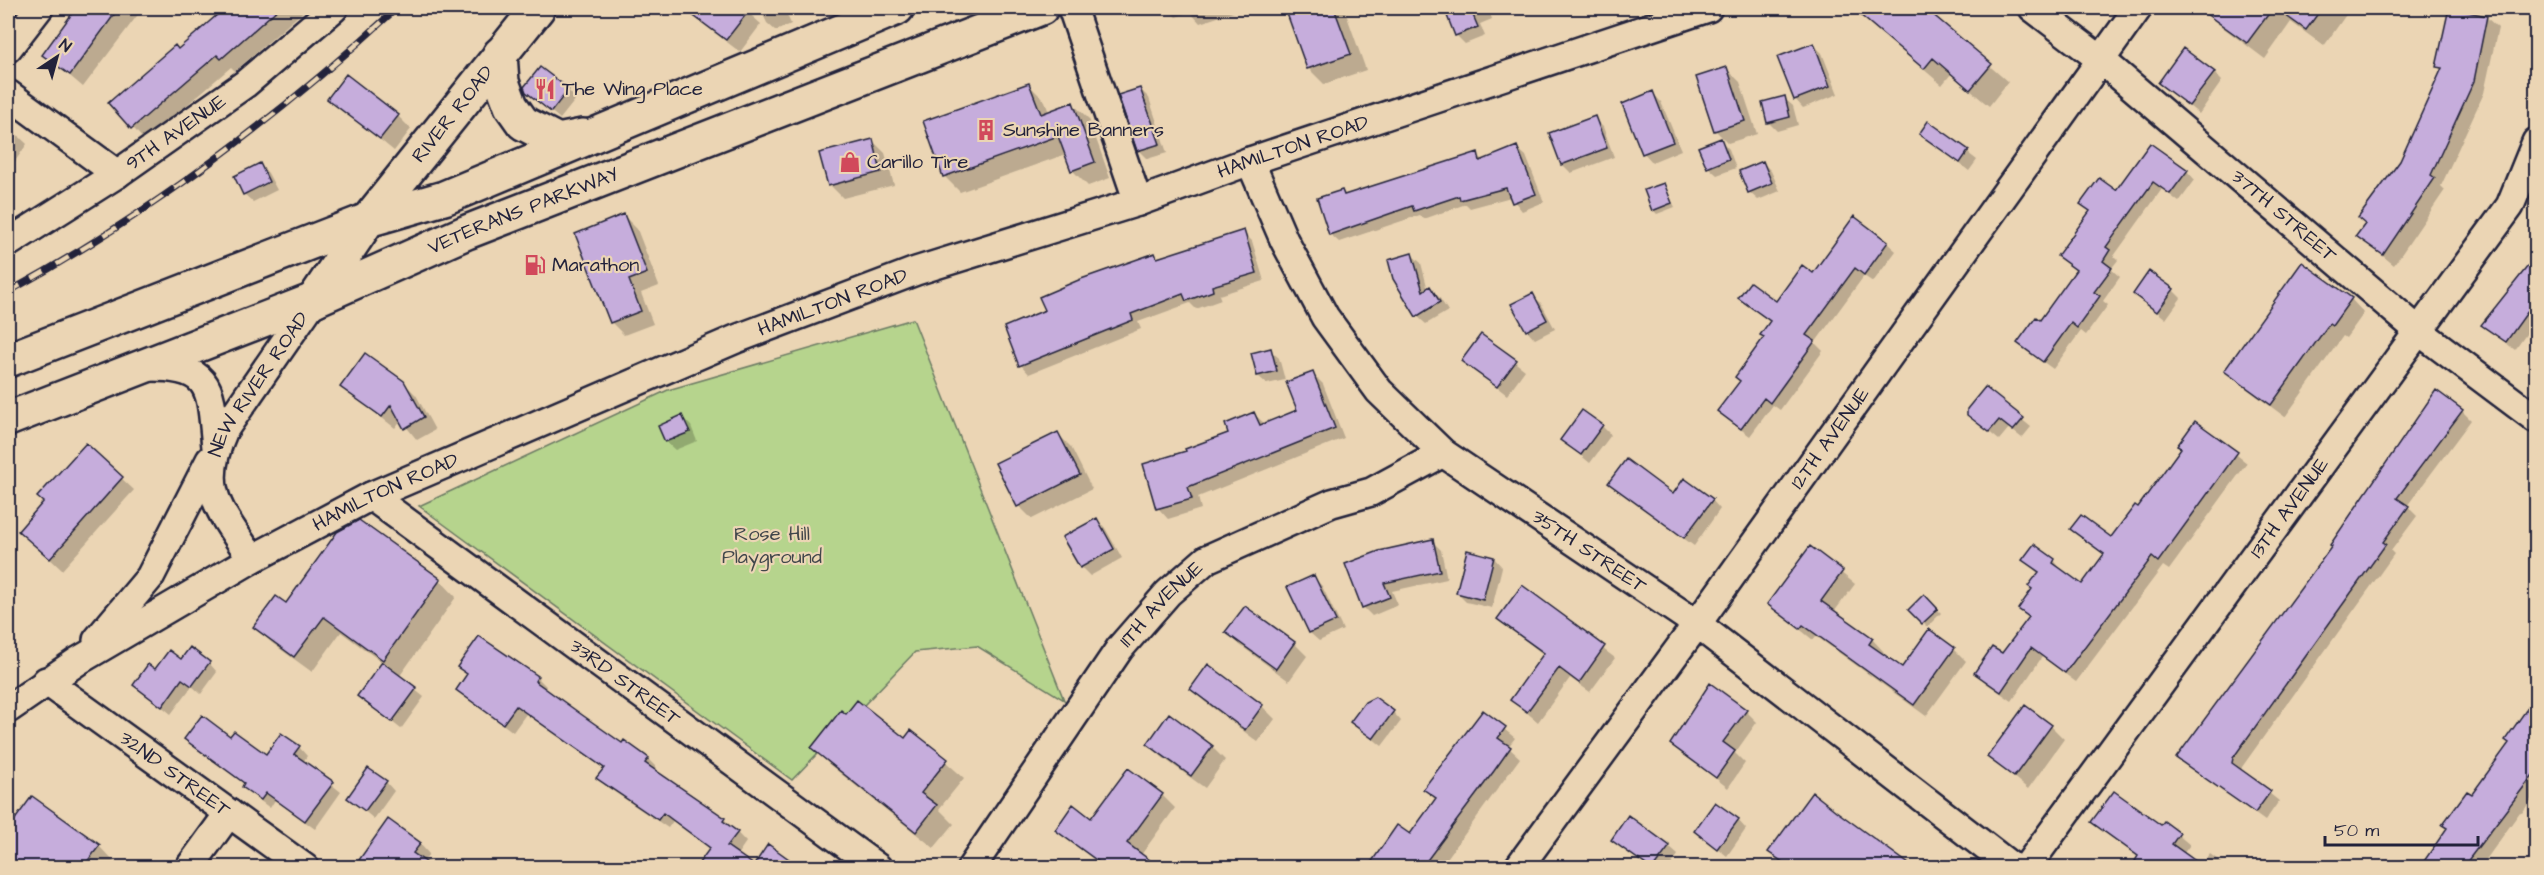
<svg xmlns="http://www.w3.org/2000/svg" width="2544" height="875" font-family="'Architects Daughter',sans-serif">
<style>
.green{fill:#b6d48d;stroke:#6c7b64;stroke-width:1.5}
.shadow{fill:#0003}
.building{fill:#c6addc;stroke:#22223b;stroke-width:1.5}
.lines{fill:none;stroke-linecap:round;stroke-linejoin:round}
.minor-casing{stroke:#22223b;stroke-width:32}
.major-casing{stroke:#22223b;stroke-width:38}
.minor{stroke:#ebd5b4;stroke-width:27}
.major{stroke:#ebd5b4;stroke-width:33}
.rail-casing{stroke:#22223b;stroke-width:7}
.rail{stroke:#ebd5b4;stroke-width:4.5;stroke-dasharray:14;stroke-linecap:butt}
.labels{text-anchor:middle;dominant-baseline:central;stroke-width:4.5;stroke-linejoin:round;paint-order:stroke}
.poi-label{font-size:20px;fill:#22223b;stroke:#ebd5b4;text-anchor:start}
.street-label{font-size:20px;fill:#22223b;stroke:#ebd5b4}
.park-label{font-size:20px;fill:#40464b;stroke:#ebd5b4}
</style>
<rect width="100%" height="100%" fill="#ebd5b4"/>
<filter id="ink" filterUnits="userSpaceOnUse"><feTurbulence type="fractalNoise" baseFrequency=".0167" numOctaves="2"/><feDisplacementMap in="SourceGraphic" scale="12" xChannelSelector="R" yChannelSelector="G"/><feConvolveMatrix kernelMatrix="1 2 1 2 8 2 1 2 1" color-interpolation-filters="sRGB"/></filter>
<g filter="url(#ink)">
<path class="green" d="M913,319L1064,700L977,646L915,652L792,780L419,506L668,390Z"/>
<path class="shadow" d="M78,8H143L83,87L44,54Z
M227,8H307L235,71L231,67L145,141L111,103L178,51Z
M682,8H743L761,24L740,52Z
M760,8H784L791,24L776,31L767,23Z
M1167,8H1242V9L1200,23L1190,12L1176,17Z
M1286,8H1344L1366,70L1324,84L1308,68Z
M1446,8H1488L1492,19L1480,24L1485,36L1465,44L1456,35Z
M1857,8H1923L2008,82L1989,106L1951,74L1942,85L1873,26L1856,9Z
M2197,8H2348L2350,9L2324,46L2291,22L2265,59Z
M2486,17L2498,28L2484,93L2441,186L2445,190L2394,265L2358,236L2401,161L2442,71L2438,67Z
M1813,44L1822,53L1838,94L1803,108L1795,99Z
M1727,69L1740,82L1757,134L1728,143L1715,130Z
M2214,73L2222,81L2199,114L2160,83Z
M1029,85L1045,101L1049,113L1073,104L1089,119L1110,178L1088,186L1072,170L1066,154L960,192L944,176Z
M1140,89L1149,98L1167,153L1147,159L1139,151L1120,96Z
M568,90L576,99L560,119L527,91Z
M1653,93L1661,102L1681,150L1652,162L1644,153Z
M329,98L398,116L411,129L394,151Z
M1784,98L1793,106L1798,125L1777,131L1768,122Z
M1594,118L1603,127L1614,157L1571,173L1562,164Z
M1929,123L1977,160L1969,171L1921,133Z
M8,126L27,144L9,170L8,169Z
M872,140L885,153L894,185L843,198L830,185Z
M1720,140L1729,149L1736,168L1717,175L1708,167Z
M1517,148L1526,156L1544,202L1522,211L1511,197L1470,208L1466,204L1424,219L1420,215L1339,242L1330,234L1342,191L1347,196L1477,154L1484,161Z
M1763,163L1771,171L1780,191L1758,200L1749,192Z
M260,164L268,173L277,190L253,202L244,194Z
M2187,171L2195,180L2179,202L2162,189L2114,256L2118,260L2111,269L2120,277L2103,301L2108,305L2086,335L2081,331L2053,369L2028,351L2019,343L2040,322L2077,271L2059,256L2091,213L2082,204Z
M1664,185L1675,207L1657,214L1653,210Z
M624,216L637,229L659,286L641,293L653,324L624,335L611,322Z
M1243,232L1252,241L1264,281L1219,295L1221,300L1196,309L1190,303L1138,322L1141,329L1029,374L1021,365L1047,311L1155,255L1158,259Z
M1887,243L1896,251L1873,282L1864,276L1815,343L1823,351L1780,410L1773,405L1750,436L1728,420L1719,411L1741,381L1771,323L1740,298L1776,303L1813,275Z
M1412,255L1421,263L1428,290L1430,288L1439,297L1448,311L1426,324L1417,316Z
M2536,258V320L2515,350L2483,325Z
M2303,264L2351,299L2364,313L2346,338L2343,336L2285,417L2239,383L2226,370Z
M2173,290L2181,298L2166,319L2135,294Z
M1532,295L1541,303L1555,329L1535,339L1527,330Z
M1481,336L1525,370L1507,395L1463,361Z
M1270,350L1279,358L1285,380L1267,384L1258,376Z
M1313,374L1323,384L1344,438L1198,497L1201,509L1168,519L1158,508L1187,452L1230,434L1254,414L1265,424L1299,411Z
M403,382L416,395L435,430L417,440L401,420L395,428L342,387Z
M1985,389L2031,427L2022,438L2009,428L1999,440L1966,413Z
M2462,411L2471,420L2407,506L2417,516L2391,551L2394,554L2242,767L2241,771L2279,801L2265,821L2178,758Z
M682,417L691,426L697,441L675,450L666,442L660,427Z
M2196,423L2247,463L2169,570L2163,566L2076,682L2042,657L2012,701L1986,683L1976,673L2002,655L2029,619L2020,609L2033,589L2039,574L2024,560H2054L2063,572L2082,586L2105,555L2072,529L2112,539L2139,509L2183,449Z
M1602,426L1611,435L1590,463L1562,440Z
M1058,434L1071,447L1092,489L1032,519L1019,506Z
M86,445L134,490L62,570L32,542L45,503Z
M1610,483L1673,496L1712,500L1720,509L1694,546Z
M1097,519L1105,528L1122,558L1090,576L1081,567Z
M1432,541L1441,550L1447,579L1392,591L1398,605L1372,616L1363,607L1347,565Z
M1810,548L1855,584L1834,612L1872,639L1884,652L1882,655L1902,670L1954,649L1966,661L1926,716L1816,636L1813,640L1769,604Z
M1494,558L1502,567L1492,608L1466,602L1457,593Z
M1313,577L1322,586L1343,630L1319,641L1310,633L1289,588Z
M440,580L456,597L399,677L424,697L401,729L359,696L383,663L341,632L312,672L272,643L255,627L287,605Z
M1522,587L1615,658L1590,692L1570,678L1538,722L1512,700L1544,655L1499,619Z
M1924,596L1941,613L1927,627L1910,610Z
M1227,632L1294,643L1307,656L1289,681L1240,645Z
M182,661L209,663L217,672L201,694L192,686L171,714L135,685L156,671Z
M459,666L537,677L546,686L544,689L622,745L648,759L657,768L655,771L724,819L746,842L737,855L754,867L769,847L796,868H698L711,849L673,821L668,828L607,787L598,778L605,769L526,714L513,732L458,690L468,676Z
M1192,689L1262,706L1275,719L1258,742L1205,702Z
M2536,695V793L2522,813L2520,812L2480,868H2422L2511,744L2507,739Z
M1746,711L1757,722L1735,753L1745,763L1728,788L1672,744Z
M1393,712L1401,721L1382,746L1352,722Z
M1483,712L1515,738L1508,747L1520,758L1440,868H1369L1398,827L1410,836L1436,800L1425,789Z
M2051,726L2064,739L2028,789L1989,757Z
M912,732L964,778L939,809L954,824L934,848L830,765L813,748L905,740Z
M231,738L266,756L299,747L307,756L303,762L341,792L315,829L275,800L270,808L252,795L244,786L245,784L186,739Z
M1149,744L1212,747L1225,760L1205,788L1162,757Z
M386,782L394,791L374,819L349,798Z
M1812,794L1911,868H1787L1783,865L1770,852Z
M1162,795L1175,808L1141,855L1157,868H1104L1057,830Z
M32,798L99,846L116,864L113,868H8L12,857L8,853V832Z
M1738,820L1746,829L1727,856L1696,831Z
M2093,822L2161,827L2164,823L2190,845L2183,854L2201,867L2210,854L2229,868H2144L2137,861L2139,858Z
M1613,839L1669,847L1678,855L1669,868H1648Z
M420,844L429,854L423,862L430,868H369L361,859Z"/>
<path class="building" d="M76,8H119L70,75L42,55Z
M225,8H279L221,59L217,55L131,129L108,103L175,45L178,49Z
M683,8H751L726,40Z
M1285,8H1334L1351,54L1307,69Z
M1444,8H1470L1478,27L1455,36Z
M1852,8H1925L1992,64L1970,90L1933,58L1924,69Z
M2198,8H2273L2247,43Z
M2275,8H2322L2306,30Z
M2449,8L2487,16L2474,81L2431,175L2435,178L2383,255L2356,236L2365,224L2358,218L2400,161L2442,68L2436,67Z
M1814,43L1830,86L1794,100L1777,57Z
M2183,48L2215,72L2189,106L2158,83Z
M540,67L569,89L551,112L526,92L524,87Z
M1727,67L1745,121L1714,131L1696,77Z
M346,74L399,115L380,139L327,99Z
M1029,83L1041,114L1073,102L1095,162L1071,171L1058,136L943,177L923,121Z
M1140,88L1160,144L1137,151L1118,95Z
M1653,91L1673,142L1642,154L1622,104Z
M1785,96L1790,117L1767,123L1762,102Z
M1595,116L1607,148L1561,165L1549,133Z
M1928,121L1969,150L1960,163L1919,134Z
M1721,138L1729,159L1707,168L1698,147Z
M873,139L881,172L828,186L819,153Z
M2150,143L2188,170L2170,194L2153,182L2106,247L2110,250L2103,261L2112,268L2094,292L2100,296L2077,328L2071,323L2043,362L2017,343L2036,317L2040,320L2076,270L2057,256L2090,211L2080,204L2099,178L2116,190Z
M1517,146L1536,194L1512,203L1506,188L1460,200L1459,196L1414,211L1412,206L1329,235L1317,198L1342,190L1344,195L1478,152L1480,161Z
M1763,161L1772,183L1748,193L1739,171Z
M260,163L269,182L243,195L234,176Z
M1664,183L1672,203L1652,211L1644,190Z
M624,214L647,273L629,280L641,311L610,323L575,234Z
M1854,216L1888,242L1864,275L1855,268L1806,335L1815,341L1770,403L1764,398L1741,429L1717,411L1740,381L1735,377L1764,337L1760,335L1770,321L1738,298L1750,282L1776,301L1802,265L1813,273Z
M1244,230L1257,273L1212,286L1213,291L1186,301L1183,294L1131,314L1133,320L1019,366L1004,327L1045,310L1039,297L1081,279L1155,253L1157,258Z
M1412,253L1423,291L1430,286L1440,302L1416,317L1393,279L1388,260Z
M2536,256V300L2506,342L2481,325Z
M2302,262L2352,298L2332,326L2329,324L2271,405L2224,371Z
M2149,271L2174,289L2157,312L2133,294Z
M1533,293L1547,320L1526,331L1511,304Z
M1481,334L1517,360L1497,387L1461,361Z
M1271,348L1277,371L1257,376L1251,353Z
M365,353L404,381L424,417L404,429L391,405L382,417L340,387Z
M1313,372L1335,428L1188,487L1192,499L1156,509L1143,464L1186,451L1185,449L1228,433L1225,424L1254,412L1260,425L1297,410L1286,382Z
M1985,387L2024,418L2013,431L1999,420L1989,432L1967,415V409Z
M2436,390L2463,410L2397,498L2409,506L2383,542L2386,544L2233,758L2232,763L2271,791L2255,813L2176,758L2332,546L2330,545Z
M1582,410L1603,425L1581,455L1560,440Z
M682,415L690,432L665,442L658,426Z
M2195,421L2238,452L2158,562L2152,557L2065,673L2031,648L2001,692L1974,673L1992,647L2002,653L2029,617L2018,609L2032,589L2028,586L2039,572L2022,560L2034,544L2055,559L2053,563L2082,584L2104,554L2070,529L2081,515L2111,537L2135,505L2138,507L2181,448L2177,446Z
M1058,432L1080,475L1017,507L995,463Z
M86,443L123,477L50,559L18,531L43,502L37,497Z
M1626,459L1673,494L1684,478L1713,499L1684,538L1608,483Z
M1097,518L1114,549L1080,568L1062,537Z
M359,520L441,579L383,660L324,617L294,657L253,627L276,596L286,603L337,532Z
M1433,539L1440,571L1384,583L1390,597L1362,608L1345,564L1379,551Z
M1810,546L1843,571L1821,601L1873,638L1869,644L1902,667L1929,629L1955,648L1914,705L1803,625L1800,629L1767,604Z
M1467,550L1494,557L1483,600L1456,593Z
M1314,575L1336,621L1309,633L1287,587Z
M1522,585L1605,646L1579,683L1559,668L1527,712L1510,700L1544,653L1497,619Z
M1924,594L1938,609L1922,624L1908,610Z
M1245,606L1295,642L1276,669L1225,632Z
M479,636L538,676L535,681L578,712L622,743L624,740L649,758L645,763L725,818L723,821L738,832L727,846L754,865L768,844L800,867H696L710,848L663,813L658,820L596,778L604,768L516,706L503,724L456,690L467,674L457,667Z
M190,647L210,662L192,686L182,679L162,707L133,685L148,664L155,669L169,650L181,659Z
M382,662L417,688L392,722L357,696Z
M1208,664L1263,705L1245,730L1190,689Z
M1710,683L1747,710L1723,742L1735,751L1716,778L1670,744Z
M2536,696V771L2463,867H2420L2447,828L2442,825L2467,791L2472,794L2509,743L2505,740Z
M1375,697L1394,711L1373,739L1350,722L1365,702Z
M857,700L905,738L911,730L948,759L921,793L937,805L916,832L811,748L841,710L846,714Z
M2025,705L2052,725L2014,777L1987,757Z
M1483,710L1506,727L1498,738L1511,747L1494,771L1422,867H1368L1397,825L1410,834L1436,798L1423,789Z
M1169,713L1213,746L1191,776L1147,744Z
M202,715L230,736L234,731L266,754L281,733L300,746L294,754L334,782L305,821L266,793L261,800L242,787L244,783L184,739Z
M368,768L387,781L365,811L347,798Z
M1128,768L1163,794L1127,843L1159,867H1106L1055,830L1073,804L1091,818Z
M2114,791L2161,825L2164,821L2180,833L2172,844L2204,867H2144L2135,861L2138,856L2091,822Z
M1812,792L1836,811L1913,867H1790L1768,852Z
M32,796L100,845L83,867H8V829Z
M1715,802L1739,819L1717,849L1694,831Z
M1628,815L1670,846L1654,867H1649L1611,840Z
M388,819L421,843L413,853L433,867H370L359,860Z"/>
<g class="lines">
<defs>
<g id="minor">
<path d="M1072,8L1138,202"/>
<path id="s1" d="M2033,8L2100,59L2420,332L2536,419"/>
<path d="M8,48L39,8"/>
<path d="M8,94L117,174"/>
<path id="s2" d="M1250,161L1284,240L1325,317L1379,391L1443,453L1697,624L2013,868"/>
<path id="s3" d="M8,243L117,174L245,84L334,8"/>
<path d="M147,367C215,366 210,390 216,447"/>
<path id="s4" d="M371,496L878,868"/>
<path id="s5" d="M252,559C220,510 197,490 224,430L314,300"/>
<path d="M97,640L150,577L210,460"/>
<path id="s6" d="M46,681L305,868"/>
<path id="s7" d="M8,709L78,661L252,559L371,496L736,339L916,271L1138,202L1250,161L1708,8"/>
<path d="M189,868L229,813"/>
<path id="s8" d="M971,868L1120,648L1168,593L1207,559L1332,503L1371,492L1443,453"/>
<path id="s9" d="M1518,868L1697,624L2138,8"/>
<path id="s10" d="M2026,868L2510,206L2536,142"/>
</g>
<g id="major">
<path d="M500,54L502,82L511,106L523,123L558,141L583,136"/>
<path id="s11" d="M314,300L368,220L538,8"/>
<path d="M8,360L368,220L444,198L897,8"/>
<path id="s12" d="M8,419L314,300L467,232L1041,8"/>
</g>
</defs>
<use href="#minor" class="minor-casing"/>
<use href="#major" class="major-casing"/>
<use href="#minor" class="minor"/>
<use href="#major" class="major"/>
<defs>
<path id="rail" d="M8,292C149,215 279,117 397,8"/>
</defs>
<use href="#rail" class="rail-casing"/>
<use href="#rail" class="rail"/>
</g>
</g>
<defs>
<symbol id="restaurant-bare" viewBox="-9 -9 18 18"><path d="M-5-6h1v4h1v-4h1v4h1v-4h1v5L-1.5 .5V6h-2V.5L-5-1ZM5-6V6H3V1.5H1.5Q1.5-4 5-6Z" fill="#d1495b" stroke="#ebd5b4" stroke-width="2.5" paint-order="stroke"/></symbol>
<symbol id="building-bare" viewBox="-9 -9 18 18"><path d="M-4-6H4V6H1V3H-1V6H-4ZM-2.5-4.3h1.7v1.8h-1.7ZM.8-4.3h1.7v1.8H.8ZM-2.5-1h1.7V.8h-1.7ZM.8-1h1.7V.8H.8Z" fill="#d1495b" stroke="#ebd5b4" stroke-width="2.5" paint-order="stroke"/></symbol>
<symbol id="shop-bare" viewBox="-9 -9 18 18"><path d="M-5-2.5h2.3a2.7 3.5 0 0 1 5.4 0H5L5.5 6h-11ZM-1.5-2.5h3a1.5 2.3 0 0 0-3 0Z" fill="#d1495b" stroke="#ebd5b4" stroke-width="2.5" paint-order="stroke"/></symbol>
<symbol id="fuel-bare" viewBox="-9 -9 18 18"><path d="M-5.5-6h7V0h2V4h1.3V-2.5L3-4.5l.8-.8L6-3V5H2.5V1h-1V6h-7ZM-4.2-4.7v3.2H.2V-4.7Z" fill="#d1495b" stroke="#ebd5b4" stroke-width="2.5" paint-order="stroke"/></symbol>
</defs>
<g fill-rule="evenodd">
<use href="#restaurant-bare" x="530" y="74" width="30" height="30"/>
<use href="#building-bare" x="971" y="115" width="30" height="30"/>
<use href="#shop-bare" x="835" y="147" width="30" height="30"/>
<use href="#fuel-bare" x="520" y="250" width="30" height="30"/>
</g>
<g class="labels">
<g class="poi-label">
<text x="562" y="89">The Wing Place</text>
<text x="1003" y="130">Sunshine Banners</text>
<text x="867" y="162">Carillo Tire</text>
<text x="552" y="265">Marathon</text>
</g>
<g class="street-label">
<text stroke="none"><textPath href="#s11" startOffset="232">RIVER ROAD</textPath></text>
<text stroke="none"><textPath href="#s3" startOffset="201">9TH AVENUE</textPath></text>
<text stroke="none"><textPath href="#s7" startOffset="1408">HAMILTON ROAD</textPath></text>
<text stroke="none"><textPath href="#s12" startOffset="556">VETERANS PARKWAY</textPath></text>
<text stroke="none"><textPath href="#s1" startOffset="326">37TH STREET</textPath></text>
<text stroke="none"><textPath href="#s7" startOffset="922">HAMILTON ROAD</textPath></text>
<text stroke="none"><textPath href="#s5" startOffset="198">NEW RIVER ROAD</textPath></text>
<text stroke="none"><textPath href="#s9" startOffset="531">12TH AVENUE</textPath></text>
<text stroke="none"><textPath href="#s7" startOffset="436">HAMILTON ROAD</textPath></text>
<text stroke="none"><textPath href="#s10" startOffset="446">13TH AVENUE</textPath></text>
<text stroke="none"><textPath href="#s2" startOffset="530">35TH STREET</textPath></text>
<text stroke="none"><textPath href="#s8" startOffset="326">11TH AVENUE</textPath></text>
<text stroke="none"><textPath href="#s4" startOffset="315">33RD STREET</textPath></text>
<text stroke="none"><textPath href="#s6" startOffset="159">32ND STREET</textPath></text>
</g>
<g class="park-label">
<text x="772" y="534">Rose Hill<tspan x="772" dy="23">Playground</tspan></text>
</g>
</g>
<rect width="2544" height="875" fill="none" stroke="#ebd5b4" stroke-width="30"/>
<rect x="15" y="15" width="2514" height="845" fill="none" stroke="#22223b" stroke-width="2" filter="url(#ink)"/>
<g transform="translate(57 57) rotate(36)" stroke="#ebd5b4" stroke-width="4.5" paint-order="stroke">
<path d="M0-4.5L10 22L0 15L-10 22Z" fill="#22223b"/>
<text y="-9" font-size="16" font-weight="bold" text-anchor="middle" fill="#22223b">N</text>
</g>
<path d="M2325 836v9h153v-9" fill="none" stroke="#22223b" stroke-width="3"/>
<text x="2334" y="836" font-size="18" fill="#22223b" stroke="#ebd5b4" stroke-width="4.5" paint-order="stroke">50 m</text>
</svg>
